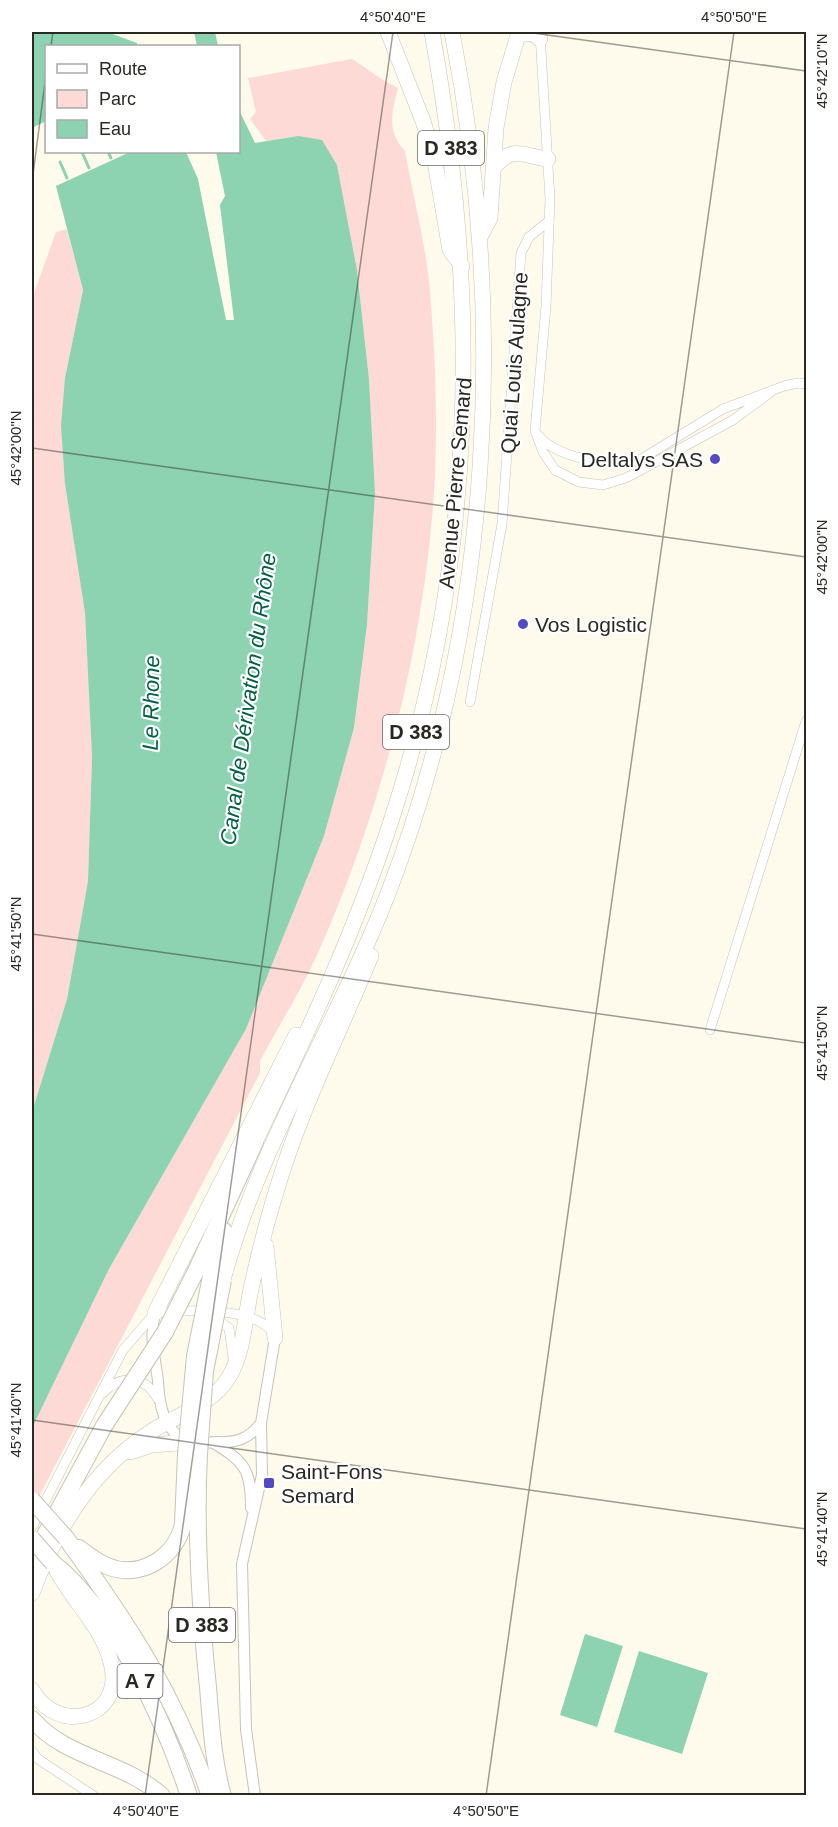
<svg xmlns="http://www.w3.org/2000/svg" width="838" height="1827" font-family="Helvetica,sans-serif">
<style>
.green{fill:#fedad6}
.water{fill:#8dd2b1}
.lines{fill:none;stroke-linecap:round;stroke-linejoin:round}
.stream{stroke:#8dd2b1;stroke-width:3}
.minor-casing{stroke:#c7c4b7;stroke-width:10}
.tertiary-casing{stroke:#c7c4b7;stroke-width:12}
.trunk-casing{stroke:#c7c4b7;stroke-width:16}
.motorway-casing{stroke:#c7c4b7;stroke-width:18}
.minor{stroke:#fff;stroke-width:9}
.tertiary{stroke:#fff;stroke-width:10}
.trunk{stroke:#fff;stroke-width:15}
.motorway{stroke:#fff;stroke-width:16}
.motorway-bridge-casing{stroke:#c7c4b7;stroke-width:18;stroke-linecap:butt}
.motorway-bridge{stroke:#fff;stroke-width:16}
.ticks{fill:none;stroke:#292823;stroke-width:1.5;stroke-opacity:0.45}
.poi-dot{fill:#544ac2;stroke:#fff;stroke-width:2}
.labels{text-anchor:middle;dominant-baseline:central;stroke-width:4.5;stroke-linejoin:round;paint-order:stroke}
.shield{fill:#fff;stroke:#696865;stroke-width:1.5}
.shield-label{font-size:20px;font-weight:bold;fill:#292823}
.street-label{font-size:21px;fill:#292823;stroke:#fff}
.poi-label{font-size:21px;fill:#292823;stroke:#fff;text-anchor:start}
.water-label{font-size:22px;font-style:italic;fill:#025f41;stroke:#fff}
.neatline{fill:none;stroke:#292823;stroke-width:2}
.ticks-label{font-size:15px;text-anchor:middle;fill:#292823}
</style>
<rect width="100%" height="100%" fill="#fefaec"/>
<path class="green" d="M352,59C368,69 381,80 398,88C392,113 386,130 405,151C413,197 426,244 430,291C436,366 439,443 432,518C419,666 378,818 318,953C301,991 279,1025 260,1061V1073L32,1510V1428L109,1269L246,1029L324,836L354,728L367,625L375,493L369,379L357,270L337,165L298,136L266,141L250,119L256,112L248,78Z
M67,229L83,290L65,378V484L85,613L92,757L88,881L67,999L32,1112V299L56,232Z"/>
<path class="water" d="M32,32H107L137,43L138,46H46V121L32,128Z
M194,32H215L218,46H197Z
M239,110L255,143L298,136L322,140L337,165L357,270L369,379L375,493L367,625L354,728L324,836L246,1029L109,1269L32,1428V1112L67,999L88,881L92,757L85,613L65,484L61,426L65,378L83,290L56,186L130,152H186L198,179L226,320H234L220,205L225,196L216,152H238Z
M585,1634L623,1646L597,1727L560,1715Z
M639,1651L708,1673L682,1754L614,1732Z"/>
<g class="lines">
<path class="stream" d="M82,152L89,168
M108,152L111,158
M60,162L67,178"/>
<defs>
<path id="minor" d="M540,34L550,199L546,306L535,431L543,452L555,470L579,482L603,485L626,478L733,420L771,392
M538,435C555,457 613,469 638,461L723,409L784,386L798,383L806,384
M470,702L502,524L521,253L529,237L549,221
M710,1030L806,721
M214,1317L229,1328L233,1358
M103,1393C121,1374 144,1375 157,1398
M32,1527L123,1350L155,1313C185,1310 255,1306 273,1333
M32,1751L38,1759L94,1796"/>
<path id="tertiary" d="M155,1313C149,1337 155,1356 158,1381C159,1403 163,1433 190,1442C197,1444 209,1442 217,1442C236,1443 249,1439 261,1423
M212,1442C245,1462 251,1469 251,1508
M255,1796L246,1729L242,1564L262,1475L261,1423L275,1338"/>
<path id="trunk" d="M388,32L423,121L435,162L450,250L462,266
M518,35L532,33L540,39
M493,168C514,144 522,156 548,159
M480,237L490,218L496,128L504,82L519,32
M255,1142C306,1036 356,930 392,818C477,558 480,299 432,32
M266,1246L275,1338
M223,1280C260,1142 338,1023 389,891C493,619 507,315 452,32
M155,1313L296,1035
M131,1452L152,1445L190,1442
M32,1593C56,1529 93,1468 152,1431C177,1415 213,1404 229,1377C244,1352 245,1317 251,1289C258,1257 266,1224 276,1192C300,1110 339,1034 371,956
M32,1690C58,1736 122,1718 112,1667C105,1630 74,1603 57,1571"/>
<path id="motorway" d="M196,1271L255,1142
M211,1276L224,1231
M199,1454C195,1532 200,1609 208,1687C211,1723 213,1761 223,1796
M66,1538C129,1625 174,1693 210,1796
M79,1548C88,1555 97,1562 107,1566C140,1580 176,1557 183,1524L186,1454
M32,1559L104,1426
M53,1563C114,1611 165,1722 189,1796
M32,1719C66,1759 124,1761 162,1796"/>
</defs>
<use href="#minor" class="minor-casing"/>
<use href="#tertiary" class="tertiary-casing"/>
<use href="#trunk" class="trunk-casing"/>
<use href="#motorway" class="motorway-casing"/>
<use href="#minor" class="minor"/>
<use href="#tertiary" class="tertiary"/>
<use href="#trunk" class="trunk"/>
<use href="#motorway" class="motorway"/>
<defs>
<path id="motorway-bridge" d="M104,1426L165,1332L196,1271
M186,1454L195,1356L211,1276
M199,1454L205,1371L223,1280
M32,1500L66,1538
M32,1539L53,1563"/>
</defs>
<use href="#motorway-bridge" class="motorway-bridge-casing"/>
<use href="#motorway-bridge" class="motorway-bridge"/>
</g>
<path class="ticks" d="M526,32L806,71M51,46L53,32M32,182L46,75M32,448L806,557M32,934L806,1043M32,1420L806,1529M145,1796L393,32M486,1796L734,32"/>
<g class="poi-dot">
<circle cx="715" cy="459" r="6"/>
<circle cx="523" cy="624" r="6"/>
<rect x="263" y="1477" width="12" height="12" rx="3"/>
</g>
<g class="labels">
<g class="shield">
<rect x="418" y="131" width="66" height="34" rx="4.5"/>
<rect x="383" y="715" width="66" height="34" rx="4.5"/>
<rect x="169" y="1608" width="66" height="34" rx="4.5"/>
<rect x="117.5" y="1664" width="45" height="34" rx="4.5"/>
</g>
<g class="shield-label">
<text x="451" y="148">D 383</text>
<text x="416" y="732">D 383</text>
<text x="202" y="1625">D 383</text>
<text x="140" y="1681">A 7</text>
</g>
<g class="street-label">
<text transform="translate(514 363) rotate(-86)">Quai Louis Aulagne</text>
<text transform="translate(455 483) rotate(-85)">Avenue Pierre Semard</text>
</g>
<g class="poi-label">
<text x="703" y="459" text-anchor="end">Deltalys SAS</text>
<text x="535" y="624">Vos Logistic</text>
<text x="281" y="1471">Saint-Fons<tspan x="281" dy="24">Semard</tspan></text>
</g>
<g class="water-label">
<text transform="translate(248 699) rotate(-82)">Canal de Dérivation du Rhône</text>
<text transform="translate(151 703) rotate(-89)">Le Rhone</text>
</g>
</g>
<rect width="838" height="1827" fill="none" stroke="#ffffff" stroke-width="66"/>
<rect x="45" y="45" width="195" height="108" fill="#ffffff" stroke="#a9a9a7" stroke-width="1.5"/>
<rect x="57" y="64" width="30" height="9" fill="#ffffff" stroke="#a9a9a7" stroke-width="1.5"/>
<text x="99" y="75" font-size="18" fill="#292823">Route</text>
<rect x="57" y="90" width="30" height="18" fill="#fedad6" stroke="#a9a9a7" stroke-width="1.5"/>
<text x="99" y="105" font-size="18" fill="#292823">Parc</text>
<rect x="57" y="120" width="30" height="18" fill="#8dd2b1" stroke="#a9a9a7" stroke-width="1.5"/>
<text x="99" y="135" font-size="18" fill="#292823">Eau</text>
<rect x="33" y="33" width="772" height="1761" class="neatline"/>
<g class="ticks-label">
<text x="393" y="22">4°50'40"E</text>
<text x="734" y="22">4°50'50"E</text>
<text transform="translate(822 71) rotate(-90)" y="5">45°42'10"N</text>
<text transform="translate(16 448) rotate(-90)" y="5">45°42'00"N</text>
<text transform="translate(822 557) rotate(-90)" y="5">45°42'00"N</text>
<text transform="translate(16 934) rotate(-90)" y="5">45°41'50"N</text>
<text transform="translate(822 1043) rotate(-90)" y="5">45°41'50"N</text>
<text transform="translate(16 1420) rotate(-90)" y="5">45°41'40"N</text>
<text transform="translate(822 1529) rotate(-90)" y="5">45°41'40"N</text>
<text x="146" y="1816">4°50'40"E</text>
<text x="486" y="1816">4°50'50"E</text>
</g>
</svg>
